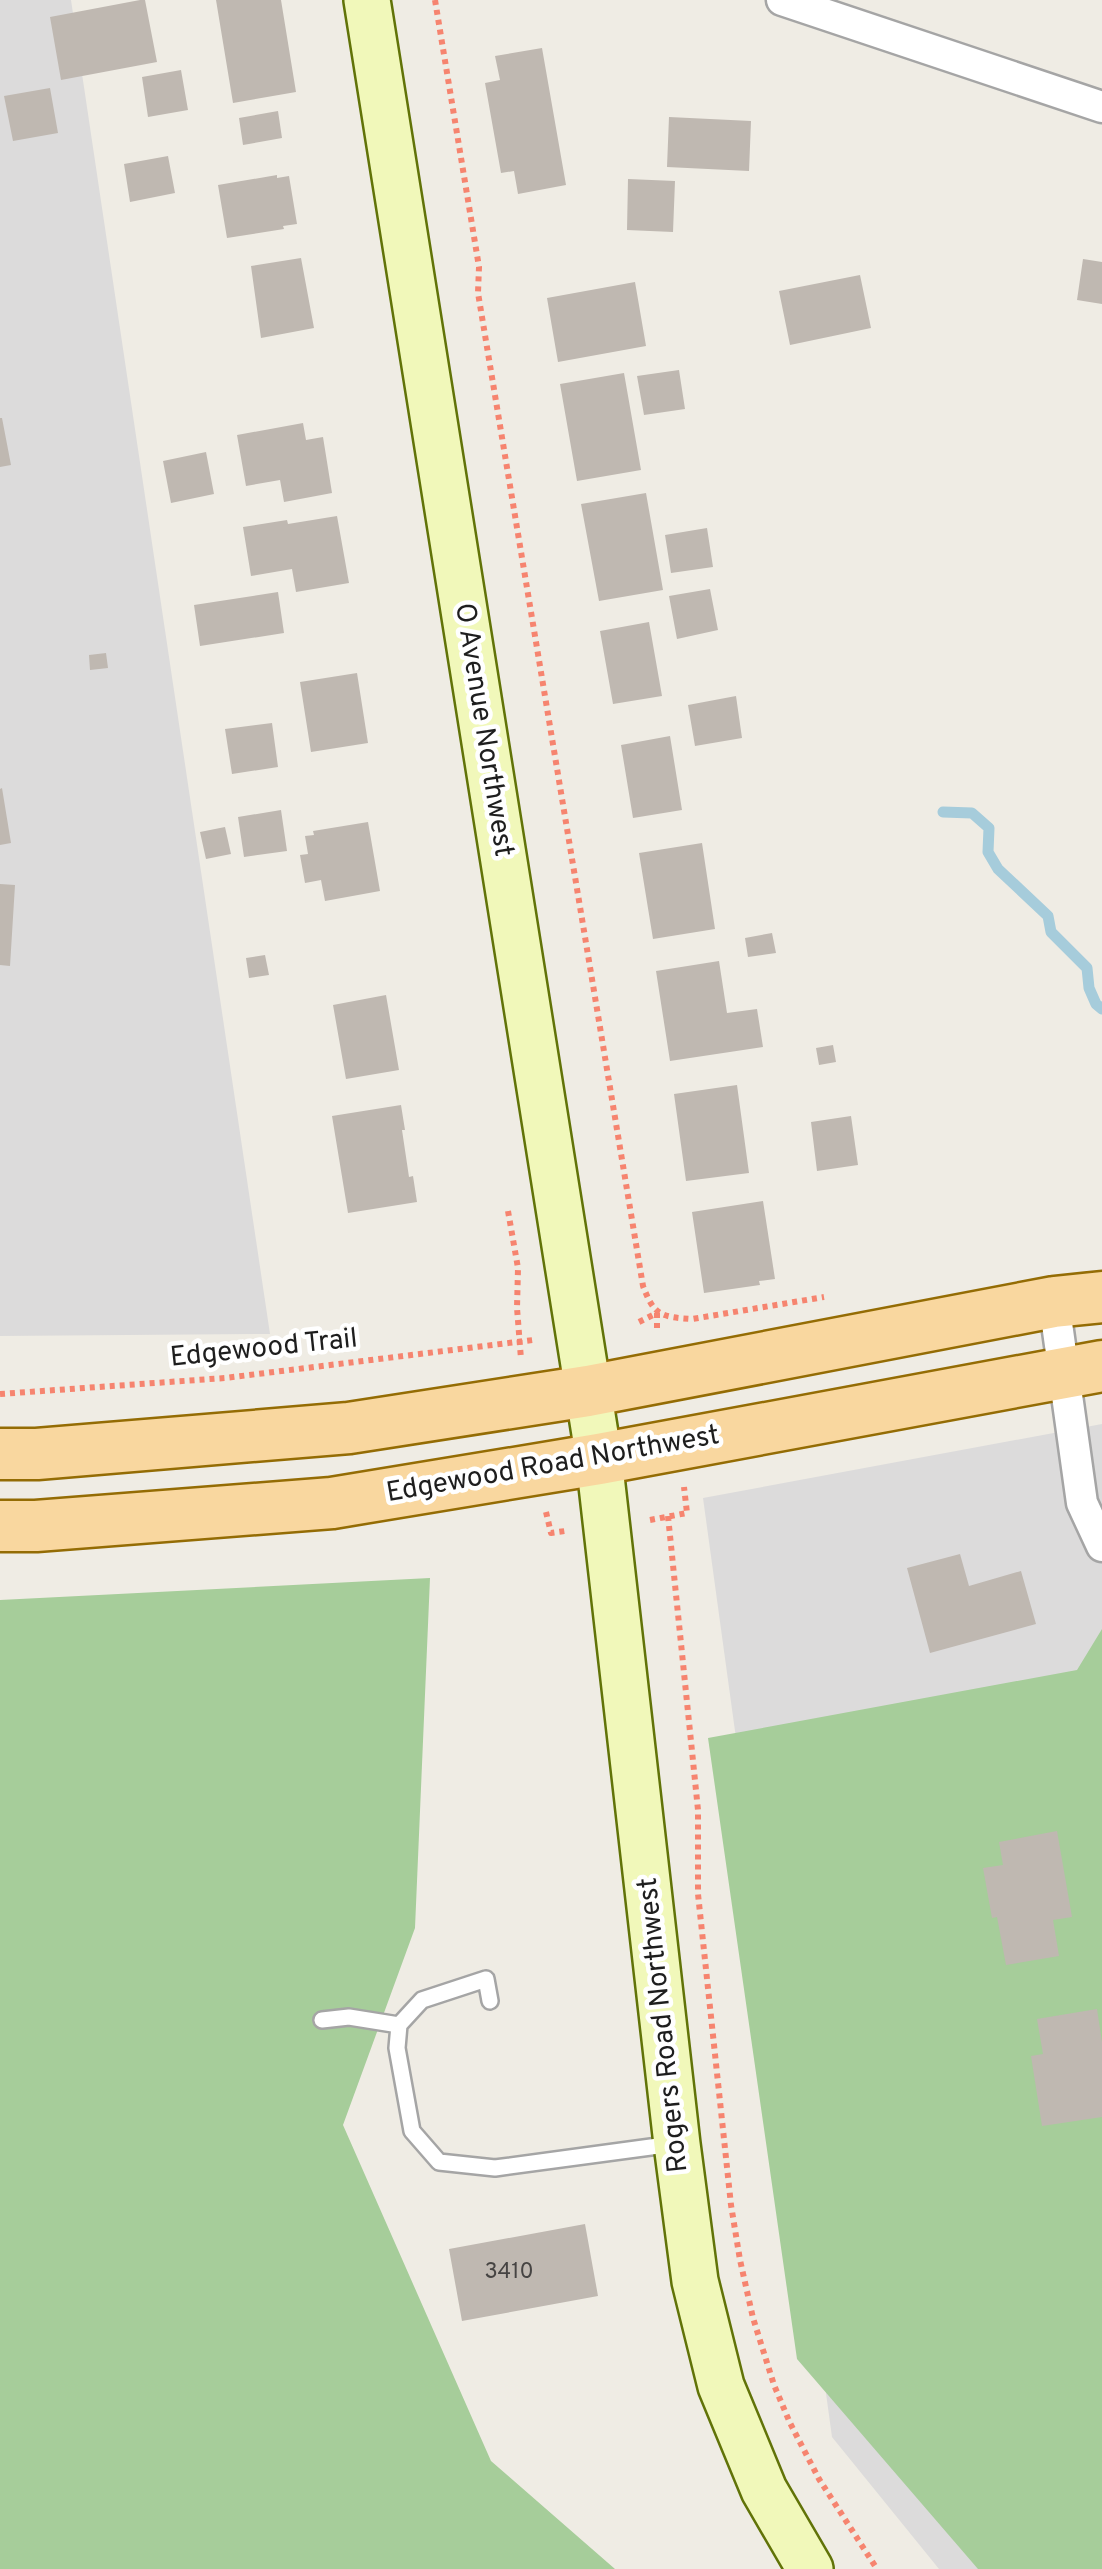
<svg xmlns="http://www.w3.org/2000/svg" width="1102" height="2569" font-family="Overpass,sans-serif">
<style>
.residential{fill:#dcdbdb}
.forest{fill:#a6cd9a}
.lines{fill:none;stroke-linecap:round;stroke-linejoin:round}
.stream{stroke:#a6ccdb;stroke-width:11}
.building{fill:#bfb8b1}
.lane-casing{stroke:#a5a5a5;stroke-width:20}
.street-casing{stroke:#a5a5a5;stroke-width:35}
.secondary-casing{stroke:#617308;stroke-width:50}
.primary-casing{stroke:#946c04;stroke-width:55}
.path{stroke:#f6846f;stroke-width:6;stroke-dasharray:5 5;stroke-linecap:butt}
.lane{stroke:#fff;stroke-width:15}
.street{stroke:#fff;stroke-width:30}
.secondary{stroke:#f1f8ba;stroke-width:45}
.primary{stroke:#f9d79f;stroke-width:50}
.labels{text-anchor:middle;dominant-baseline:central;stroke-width:9;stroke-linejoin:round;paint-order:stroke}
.number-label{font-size:22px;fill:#464443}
.street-label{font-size:28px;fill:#1e1e1e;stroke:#fff}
</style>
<rect width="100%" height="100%" fill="#efece4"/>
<path class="residential" d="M0,0H71L270,1334L0,1336Z
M1102,1424V2569H939L832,2437L703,1498Z"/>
<path class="forest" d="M430,1578L415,1928L343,2125L491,2461L615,2569H0V1600Z
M1102,1629V2569H978L797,2359L708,1738L1077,1670Z"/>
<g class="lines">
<path class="stream" d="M943,812L972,813L989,828L988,852L998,869L1048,916L1051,932L1087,968L1089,988L1096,1004L1102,1009"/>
</g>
<path class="building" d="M140,0H145L157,62L61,80L50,17Z
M216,0H281L296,92L233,103Z
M542,48L566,185L518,194L514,171L501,173L485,83L500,80L495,56Z
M181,70L188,110L148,117L142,77Z
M50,88L58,133L13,141L4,96Z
M278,111L282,138L243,145L239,118Z
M669,117L751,121L749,171L667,167Z
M168,156L175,193L130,202L124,164Z
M277,175V178L289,176L297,224L283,226L284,229L227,238L218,185Z
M628,179L675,181L673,232L627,230Z
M301,258L314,328L261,338L251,266Z
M1083,259L1102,262V304L1077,300Z
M860,275L871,328L790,345L779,291Z
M635,282L646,346L558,362L547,298Z
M679,370L685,409L644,415L637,376Z
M624,373L641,470L577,481L560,384Z
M0,418H2L11,465L0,467Z
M303,423L306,440L323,437L332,493L284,502L280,480L246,486L237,435Z
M206,452L214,494L171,503L163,461Z
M646,493L663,590L599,601L581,504Z
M337,516L349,583L296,592L292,569L251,576L243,527L287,520L288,524Z
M707,528L713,567L671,573L665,535Z
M710,589L718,630L677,639L669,596Z
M278,592L284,633L200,646L194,605Z
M649,622L662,696L613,704L600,631Z
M106,653L108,668L90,670L89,655Z
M357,673L368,743L311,752L300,682Z
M736,696L742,738L695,746L688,705Z
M272,723L278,767L232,774L225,729Z
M670,736L682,810L633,818L621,745Z
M2,788L11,843L0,845V789Z
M281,810L287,851L244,857L238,817Z
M368,822L380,891L325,901L321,880L305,883L300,855L308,854L305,836L314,835L313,831Z
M225,827L231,854L206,859L200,832Z
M702,843L715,929L653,939L639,853Z
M0,884L15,885L10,966L0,965Z
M772,933L776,953L748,957L745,938Z
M265,955L269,975L249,978L246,958Z
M719,961L727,1013L757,1009L763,1047L670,1061L656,971Z
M386,995L399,1070L346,1079L333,1005Z
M833,1045L836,1062L819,1065L816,1048Z
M737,1085L749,1173L686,1181L674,1094Z
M401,1105L405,1130H402L409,1177L413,1176L417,1202L348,1213L332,1116Z
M851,1116L858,1165L817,1171L811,1122Z
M763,1201L775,1279L759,1281L760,1285L704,1293L692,1212Z
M960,1554L969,1586L1021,1571L1036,1624L930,1653L907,1568Z
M1057,1831L1072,1917L1053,1920L1059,1956L1006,1965L997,1917L992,1918L983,1868L1003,1865L999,1842Z
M1097,2009L1102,2042V2117L1042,2126L1031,2056L1043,2054L1037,2019Z
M585,2224L598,2296L462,2321L449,2249Z"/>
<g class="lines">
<defs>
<path id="lane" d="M490,2001L486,1979L422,2000L399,2025L397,2048L412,2131L439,2162L495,2168L673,2144
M322,2020L349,2017L399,2025"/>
<path id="street" d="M782,0L1102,107
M1054,1302L1082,1503L1102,1546"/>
<path id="secondary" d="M367,0L599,1459L677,2144L695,2281L721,2386L764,2490L810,2569"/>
<path id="primary" d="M0,1454H37L349,1428L588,1391L1054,1302L1102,1297
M0,1526H36L332,1503L599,1459L1102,1366"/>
</defs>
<use href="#lane" class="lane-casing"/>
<use href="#street" class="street-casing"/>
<use href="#secondary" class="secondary-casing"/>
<use href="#primary" class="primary-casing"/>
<path class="path" d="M435,0L479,267L478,293L643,1286C654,1315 660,1317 692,1319L824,1297
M508,1211L518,1268L517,1308L521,1359
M639,1322L657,1313V1333
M0,1394L225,1378L533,1340
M546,1512L551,1533L565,1531
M668,1516L698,1810V1894L731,2205L740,2260L753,2318L774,2385L790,2423L819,2479L877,2569
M650,1520L687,1513L684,1487"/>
<use href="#lane" class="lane"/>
<use href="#street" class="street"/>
<use href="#secondary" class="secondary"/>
<use href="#primary" class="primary"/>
</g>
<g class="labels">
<g class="number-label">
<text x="509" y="2272">3410</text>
</g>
<g class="street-label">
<text transform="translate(483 730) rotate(81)">O Avenue Northwest</text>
<text transform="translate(264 1349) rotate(-6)">Edgewood Trail</text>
<text transform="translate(553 1465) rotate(-10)">Edgewood Road Northwest</text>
<text transform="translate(664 2025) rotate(-96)">Rogers Road Northwest</text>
</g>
</g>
</svg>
